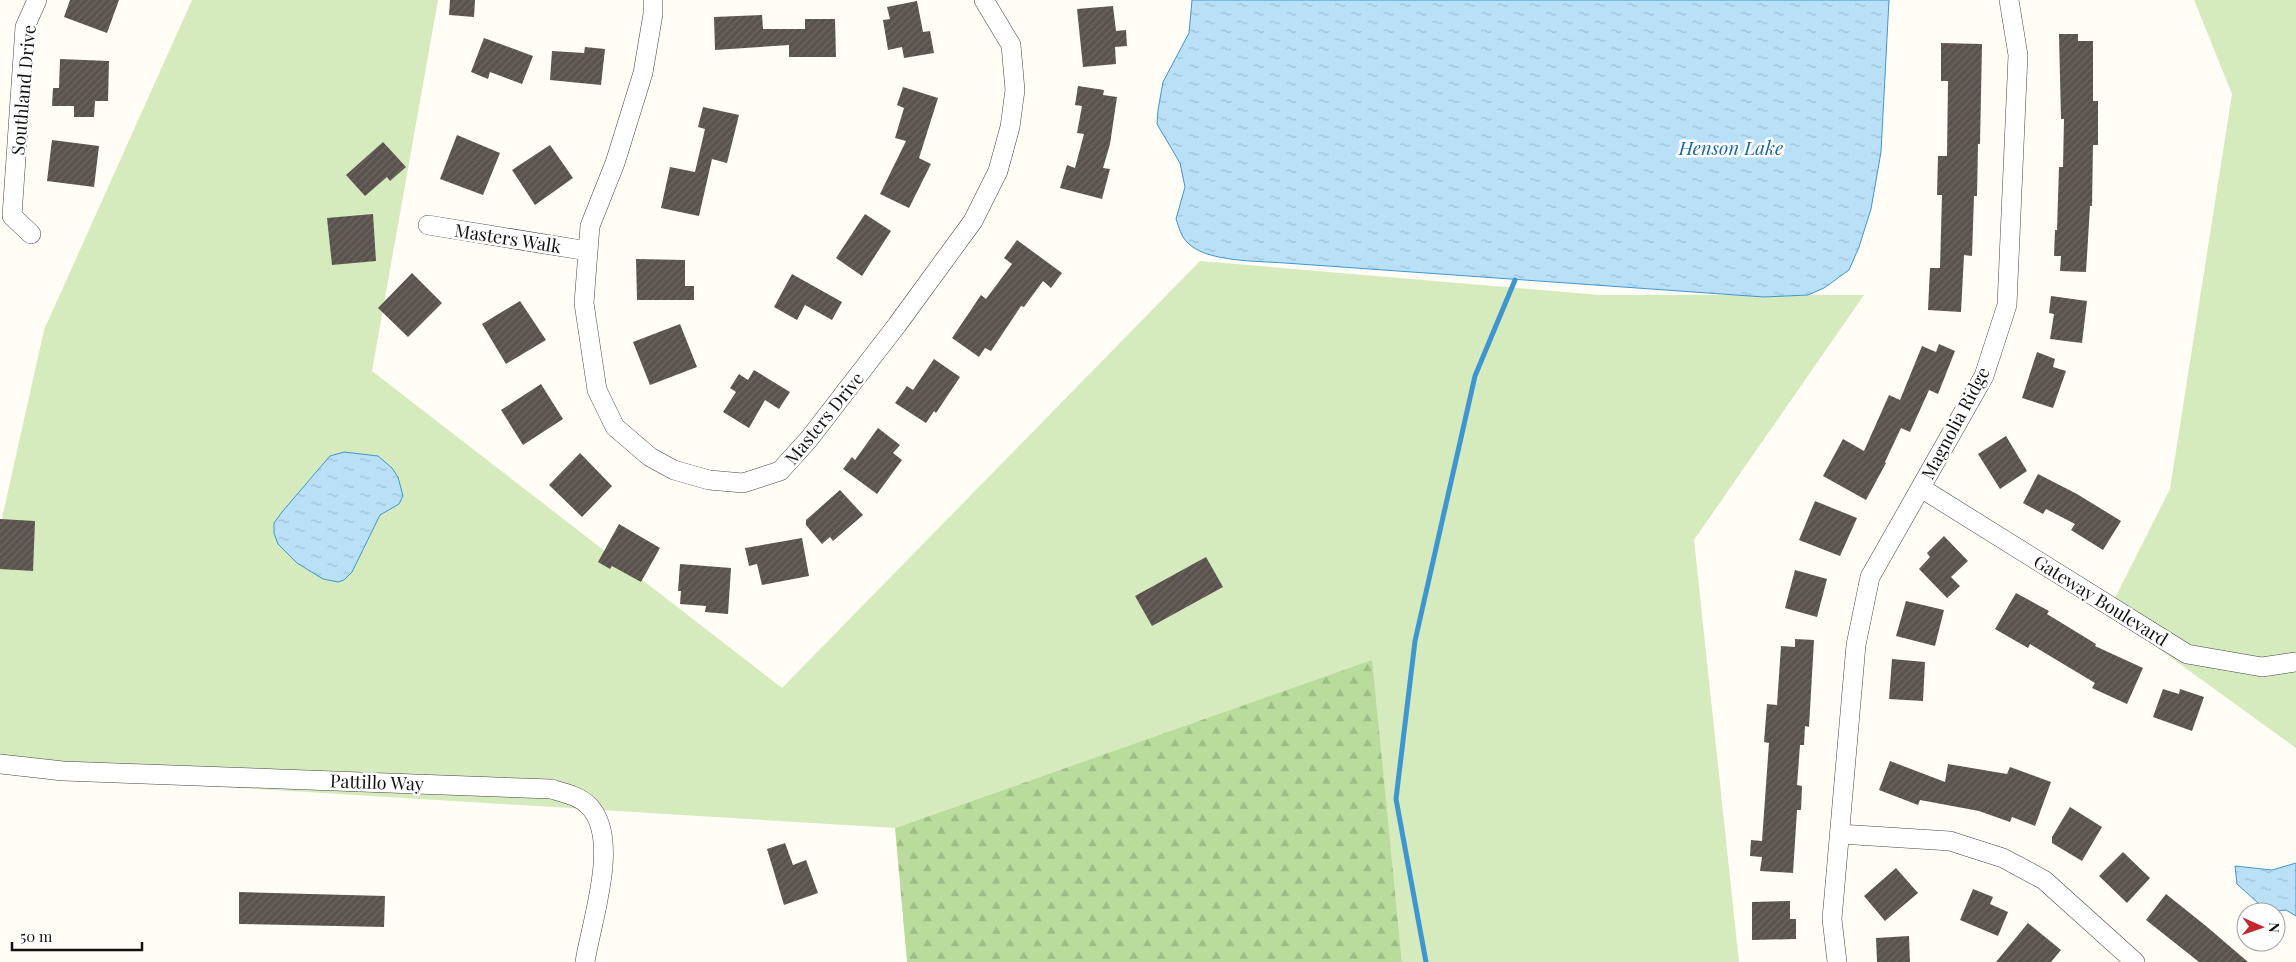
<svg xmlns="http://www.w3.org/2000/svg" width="2296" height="962" font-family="'Playfair Display',serif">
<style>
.grass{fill:#d5ebbd}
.forest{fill:url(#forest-firs)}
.water{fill:url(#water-ripples);stroke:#3f96cf}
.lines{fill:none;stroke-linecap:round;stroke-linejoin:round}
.stream{stroke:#3f96cf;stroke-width:5}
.building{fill:url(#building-hatch)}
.minor-casing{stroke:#444;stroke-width:20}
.minor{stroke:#fff;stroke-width:19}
.labels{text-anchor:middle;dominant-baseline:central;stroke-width:5;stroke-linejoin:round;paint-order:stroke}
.street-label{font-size:18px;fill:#111;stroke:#fff}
.water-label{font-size:19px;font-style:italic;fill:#1768a6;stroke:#fff}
</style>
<defs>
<pattern id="forest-firs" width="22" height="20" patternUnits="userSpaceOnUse" patternTransform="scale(1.25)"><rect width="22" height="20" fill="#b9dc9c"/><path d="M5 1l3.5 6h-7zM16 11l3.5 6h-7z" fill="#9ebc85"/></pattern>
<pattern id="water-ripples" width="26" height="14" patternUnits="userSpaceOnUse" patternTransform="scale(1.25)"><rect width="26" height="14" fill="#b9e0f7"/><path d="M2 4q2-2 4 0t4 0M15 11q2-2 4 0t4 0" fill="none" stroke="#9ebfd3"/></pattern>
<pattern id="building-hatch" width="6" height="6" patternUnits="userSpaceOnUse" patternTransform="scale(1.25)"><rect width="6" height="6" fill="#5a524d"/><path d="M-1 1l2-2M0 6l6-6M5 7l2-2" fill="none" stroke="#6d6662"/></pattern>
</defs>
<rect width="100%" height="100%" fill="#fffdf5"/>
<path class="grass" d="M192,0H438L372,371L782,688L1200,261L1600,295H1864L1694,540L1739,962H1402L1371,661L895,828L191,785L0,770V527L44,330Z
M2194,0H2296V748L2108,612L2170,489L2232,94Z"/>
<path class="forest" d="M1372,660L1402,962H907L895,828Z"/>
<path class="water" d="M1192,0H1889L1881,152L1871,209L1859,247L1849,270L1824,288L1808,295L1764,297L1285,263C1258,261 1206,262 1188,243C1181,237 1179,227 1176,219L1185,187L1180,163L1157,124L1158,110L1163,82L1189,33Z
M344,452L378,456L392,468L398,477L403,496L399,504L380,515L352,572L344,580L338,582L323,579L297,563L278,544L274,533V523L282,512L323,464L330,456Z
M2296,863V916L2286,910L2268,912L2237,884L2235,866L2272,870Z"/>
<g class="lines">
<path class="stream" d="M1426,962L1396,799L1415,641L1475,376L1515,280"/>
</g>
<path class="building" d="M70,0H119L107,33L64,17Z
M450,0H475L474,17L449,15Z
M917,1L923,32L930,31L934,53L904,58L902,47L888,50L883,20L890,19L887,7Z
M1113,6L1116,31L1126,30L1127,46L1115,47L1116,64L1083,67L1077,9Z
M762,15L763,29H805V19H835L836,57H789V45L715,50L714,17Z
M2059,34H2078V41H2093V101H2098V145H2093L2092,206H2090L2086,272L2060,271L2061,256H2054L2055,230H2057L2059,167H2063L2064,119H2061Z
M484,38L533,56L522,84L490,72L488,79L471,72Z
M1941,43L1982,44L1980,144H1978L1977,196H1974L1972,256L1964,255L1961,312L1928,310L1930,268H1940L1942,195H1937L1938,156H1947L1948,81H1941Z
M585,47L605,49L601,85L550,80L552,51L584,53Z
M60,59L109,61L108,101H95L94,117H74V106H52L53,88H59Z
M1078,86L1104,90L1103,95L1117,97L1110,144L1103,168L1110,169L1102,199L1060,188L1067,165L1075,168L1084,134L1077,133L1082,106L1075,105Z
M903,87L938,98L919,158L931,164L909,208L880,194L906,141L895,138L904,108L897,105Z
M703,107L739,115L727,163L712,159L699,216L661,208L670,167L695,172L705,129L698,127Z
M457,135L500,153L483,195L440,179Z
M52,140L99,146L94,187L47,181Z
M383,142L406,167L390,181L387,177L365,196L346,175Z
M550,145L573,178L535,205L512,170Z
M373,214L376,261L332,265L327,218Z
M865,214L891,231L862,276L836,258Z
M1017,240L1062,273L1051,288L1043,281L1024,307L1021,306L991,351L985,348L979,357L952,338L981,295L986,299L1012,264L1004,258Z
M636,259L685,260V286H694V300H637Z
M412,273L442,303L408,337L378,308Z
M792,274L842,302L832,320L805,305L797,320L774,307Z
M2051,296L2087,301L2082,343L2050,339L2054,314L2049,313Z
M520,301L546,340L506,364L482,324Z
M680,324L697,367L650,385L633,342Z
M1939,344L1955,351L1938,394L1929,390L1910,432L1901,428L1885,462L1886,463L1866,500L1823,476L1843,439L1864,451L1889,395L1900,400L1922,346L1936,352Z
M2037,352L2055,359L2053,367L2066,371L2053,408L2022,398Z
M934,359L960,377L936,413L934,411L926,423L895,403L907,386L913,390Z
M754,370L790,392L779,409L765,400L749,428L723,412L736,392L730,388L739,374L748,380Z
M541,384L563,419L523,445L501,410Z
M878,428L900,445L893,453L902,460L877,494L843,469L852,457L855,460Z
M2006,436L2027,471L2000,489L1978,454Z
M580,453L612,486L582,517L549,485Z
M2038,474L2077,494L2121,521L2103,550L2071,530L2075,524L2046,509L2043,514L2023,503Z
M840,490L863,515L833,541L830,537L822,544L806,525V520Z
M1815,501L1857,518L1840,556L1799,540Z
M0,519L35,521L33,571L0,569Z
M619,524L660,548L641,582L612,566L610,569L598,562Z
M1944,536L1968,561L1951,577L1960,586L1947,598L1919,569L1930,557L1927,553Z
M802,538L809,576L762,585L757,564L749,566L745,548Z
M1206,557L1223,587L1152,626L1135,596Z
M680,564L731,568L728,614L705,612L706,606L680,604L681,591H678Z
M1795,570L1827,579L1817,617L1785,608Z
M2016,593L2049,611L2047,614L2096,644L2095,646L2143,668L2127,704L2092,688L2095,683L2030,644L2028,648L1995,629Z
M1906,601L1944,610L1935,646L1896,636Z
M1795,639L1814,640L1809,727L1805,726L1804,745H1800L1797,785L1802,786L1801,810H1797L1793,873L1760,871L1762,857L1750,856L1751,840L1762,841L1769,743L1764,742L1767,704L1777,705L1781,646L1795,647Z
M1892,659L1925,662L1923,701L1889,699Z
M2163,689L2179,694L2180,689L2204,697L2192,731L2153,717Z
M1890,761L1945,782L1948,764L2007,774L2010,767L2051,782L2035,826L2012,817L2010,822L1979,811L1920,800L1918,805L1879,790Z
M2070,807L2102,827L2082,861L2052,843V837Z
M785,843L793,865L806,860L818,893L784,905L767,849Z
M2123,852L2150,878L2127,903L2099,876Z
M1896,868L1918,893L1885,921L1864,896Z
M1973,889L1993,897L1990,904L2008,912L1998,936L1960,920Z
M239,892L385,896L384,927L239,924Z
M2166,894L2206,926L2248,962H2199L2146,920Z
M1790,901V919H1796V939L1752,940V902Z
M2028,923L2061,950L2051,962H1996Z
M1909,936L1910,962H1877L1876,938Z"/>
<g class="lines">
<defs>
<path id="minor" d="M653,0V14L643,73L615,163L590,226L584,303L597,390L615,427L650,457L674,470L709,480L743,483L780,471L809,439L897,325L973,221L998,171L1010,127L1015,90L1011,45L984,0
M428,225L588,251
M31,234L12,216L25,27L37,0
M1921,488L2187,654L2262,667L2296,662
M0,764L63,771L551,789C565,793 579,796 589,806C621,839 591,922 585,962
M1840,834L1950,841L2003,858L2044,880L2135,962
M1837,962L1832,919L1856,645L1870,577L1984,376L2007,305L2018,55L2009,0"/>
</defs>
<use href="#minor" class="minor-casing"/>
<use href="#minor" class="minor"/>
</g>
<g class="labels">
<g class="street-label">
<text transform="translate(23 90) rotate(-85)">Southland Drive</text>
<text transform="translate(508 238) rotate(9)">Masters Walk</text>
<text transform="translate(824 418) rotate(-51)">Masters Drive</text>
<text transform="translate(1955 423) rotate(-62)">Magnolia Ridge</text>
<text transform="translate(2101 600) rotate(32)">Gateway Boulevard</text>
<text transform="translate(377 782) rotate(2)">Pattillo Way</text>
</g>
<g class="water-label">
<text x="1731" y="147">Henson Lake</text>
</g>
</g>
<g transform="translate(2261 927) rotate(92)"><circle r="24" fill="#ffffff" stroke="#a0a0a0"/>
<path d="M0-4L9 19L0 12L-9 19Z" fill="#c4262e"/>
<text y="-8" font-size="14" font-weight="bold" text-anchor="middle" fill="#111111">N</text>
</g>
<path d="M12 942v8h130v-8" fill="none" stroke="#111111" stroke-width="2.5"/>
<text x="20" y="942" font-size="15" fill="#111111" stroke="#ffffff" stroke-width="4" paint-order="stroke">50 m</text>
</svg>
